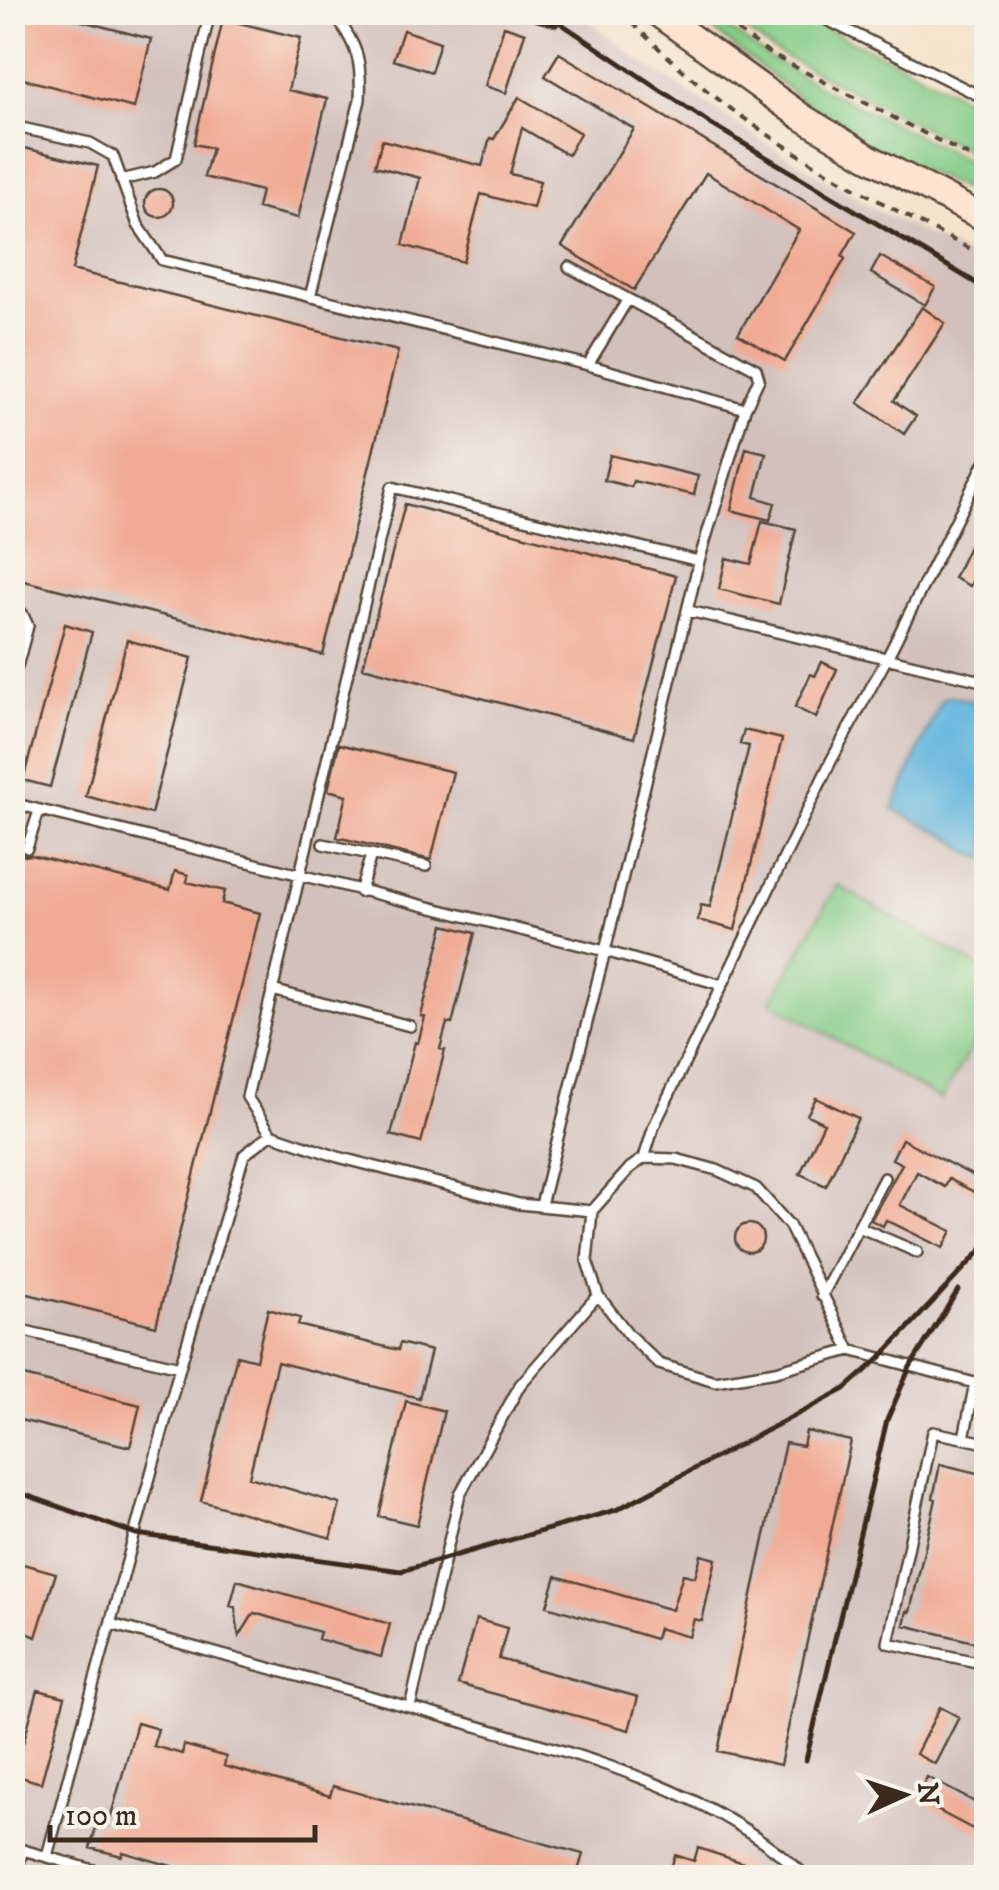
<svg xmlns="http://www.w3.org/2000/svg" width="999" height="1890" font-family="'IM FELL DW Pica',serif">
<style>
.industrial{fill:#d1c0bc}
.green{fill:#84cc88;stroke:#607b53;stroke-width:2.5}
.water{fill:#62b5de;stroke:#4e707e;stroke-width:2.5}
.building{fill:#f1ab94}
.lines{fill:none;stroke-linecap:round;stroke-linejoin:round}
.service-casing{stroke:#574638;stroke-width:14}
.secondary-casing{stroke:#574638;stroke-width:30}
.path{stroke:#574638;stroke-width:4;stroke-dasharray:8 8;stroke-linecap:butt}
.service{stroke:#fff;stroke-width:9}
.secondary{stroke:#fde4d1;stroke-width:25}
.rail{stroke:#3b2a1e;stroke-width:5}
</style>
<rect width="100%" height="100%" fill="#f7f3e8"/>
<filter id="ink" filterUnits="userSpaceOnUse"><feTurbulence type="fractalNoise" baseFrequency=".01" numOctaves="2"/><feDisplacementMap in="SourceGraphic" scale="20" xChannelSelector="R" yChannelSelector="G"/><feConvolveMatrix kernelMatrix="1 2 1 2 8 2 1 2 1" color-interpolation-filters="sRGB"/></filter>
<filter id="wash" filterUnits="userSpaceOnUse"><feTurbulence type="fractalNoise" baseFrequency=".0048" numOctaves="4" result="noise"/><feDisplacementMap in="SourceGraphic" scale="40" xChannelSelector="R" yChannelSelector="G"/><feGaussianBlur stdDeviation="2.25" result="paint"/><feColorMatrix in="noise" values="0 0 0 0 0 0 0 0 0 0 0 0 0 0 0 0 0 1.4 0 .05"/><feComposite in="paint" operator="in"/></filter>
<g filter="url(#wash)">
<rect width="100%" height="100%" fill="#f4e2c9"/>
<path class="industrial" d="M13,13H580L632,55L767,144L877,210L986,265V1877H13Z"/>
<path class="green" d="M691,13H707L768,57L830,92L986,169V181L978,196L867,145L807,104Z
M722,13H792L906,66L986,109V160L772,50Z
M837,885L986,971V1021L941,1100L771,1002Z"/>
<path class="water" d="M951,696L986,704V859L968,853L956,841L893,809L941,700Z"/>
<g id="blocks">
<path class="building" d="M12,12H47L151,39L134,108L12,76Z
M223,19L301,38L288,90L327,99L298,218L257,208L261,191L204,177L212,148L194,144Z
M504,26L525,33L506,93L485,86Z
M403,30L440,42L431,72L393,60Z
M559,53L856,232L842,256L845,259L785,361L738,334L799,230L706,173L634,290L562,246L634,129L545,76Z
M519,97L580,133L568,155L522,128L510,174L540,181L533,208L481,194L463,262L403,245L420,178L375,166L382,140L482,166L490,138L494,139Z
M12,145L98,166L72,270L398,351L323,655L12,578Z
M145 203a14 14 0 1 1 28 0a14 14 0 1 1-28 0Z
M880,256L935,287L925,305L871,273Z
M922,307L945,323L894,401L916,416L904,434L858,403Z
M746,448L766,453L755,497L775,503L770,520L731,510Z
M610,455L698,476L694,495L633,481L631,487L604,480Z
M405,504L676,576L634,738L363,667Z
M762,521L796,529L779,604L719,589L726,558L751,564Z
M974,536L986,542V572L978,568L970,586L954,578Z
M65,624L92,632L50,787L23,780Z
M127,640L192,658L151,814L86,796Z
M822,662L837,669L816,718L795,707L811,674L815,676Z
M744,730L782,739L735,930L698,920L701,905L710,907L749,746L740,744Z
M339,744L453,772L431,860L337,837L347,795L328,790Z
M12,850L25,856L31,855L170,890L175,871L188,875L187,882L225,891L222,903L260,913L156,1326L12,1290Z
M444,925L475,933L452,1024L447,1023L440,1049L445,1050L421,1143L391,1135L415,1042L418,1043L425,1017L421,1016Z
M816,1098L858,1118L826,1186L800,1174L824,1123L807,1115Z
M902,1139L985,1182L978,1194L949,1179L945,1187L917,1172L900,1205L952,1231L943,1248L886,1220L883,1226L871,1220L902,1164L892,1159Z
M735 1238a14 14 0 1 1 28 0a14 14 0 1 1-28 0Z
M268,1309L300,1318L298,1325L398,1350L400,1343L431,1351L419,1398L277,1362L249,1477L340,1504L331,1538L201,1501L237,1355L256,1360Z
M12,1373L140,1405L130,1447L12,1418Z
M406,1401L444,1411L417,1525L379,1516Z
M806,1431L851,1441L780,1765L718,1751L785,1443L803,1446Z
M940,1464L986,1475V1645L904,1625L907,1611L910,1612L936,1499L933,1498Z
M701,1555L716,1559L702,1621L694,1619L689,1637L658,1628L655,1639L547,1606L556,1576L672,1610L683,1574L695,1577Z
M12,1561L56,1573L36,1637L12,1626Z
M237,1580L390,1624L381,1657L318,1639L320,1632L254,1613L239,1637L235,1607L230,1606Z
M476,1619L507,1628L499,1659L638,1697L629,1730L458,1684Z
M38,1690L65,1697L41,1783L14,1775Z
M940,1707L959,1717L935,1764L916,1754Z
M137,1723L158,1729L153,1746L182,1754L184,1745L226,1757L224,1766L330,1796L333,1786L583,1854L576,1878H213L123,1852L122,1856L90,1848L97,1824L108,1826Z
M927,1777L986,1808V1836L916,1799Z
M698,1848L747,1864L743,1878H668L675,1855L694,1861Z"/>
</g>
</g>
<g filter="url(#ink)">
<use href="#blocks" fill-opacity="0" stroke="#574638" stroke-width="2.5"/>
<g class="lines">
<defs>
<path id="service" d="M811,12L986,99
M12,126L90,143L113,156L138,225L162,260L588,365L745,409L699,561L605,951L12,803
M121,180L155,172L176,159L210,12
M569,267L756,369L759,379L745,409
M310,297L360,100C362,56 357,49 334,12
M588,365L628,299
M12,611L22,613L28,626L12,685
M689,611L986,682
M323,844L426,866
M27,848L39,811
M360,892L371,855
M272,990L410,1026
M644,1158L654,1126L831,761L887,658L986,460
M541,1205L605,951L722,985
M592,1211L519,1204L338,1157L271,1134L247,1097L392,487L699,561
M859,1227L917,1252
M822,1296L884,1178
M12,1328L180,1367
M850,1350L789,1225L756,1188L717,1170L676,1159L644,1158L630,1168L592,1211L587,1261L598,1295L629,1335L659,1364L715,1381L776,1371L850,1350L986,1386
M964,1438L975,1383
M986,1443L933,1432L888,1643L986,1664
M111,1624C219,1654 327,1684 434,1714C565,1752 706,1782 808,1878
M410,1707L460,1494L520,1385L598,1295
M47,1856L180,1367L244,1155L271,1134
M14,1878L23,1850L111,1875"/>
<path id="secondary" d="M656,12L802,117L868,157L986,219"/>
</defs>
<use href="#service" class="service-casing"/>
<use href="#secondary" class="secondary-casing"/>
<path class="path" d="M620,12C648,38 676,65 705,89C791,157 890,208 986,257
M711,12L770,54L986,165"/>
<use href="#service" class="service"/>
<use href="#secondary" class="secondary"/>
<path class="rail" d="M508,12L556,25
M544,12L711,124L986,289
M12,1490L136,1534L401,1571L616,1510L845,1389L880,1358L986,1245
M806,1760L887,1420L910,1367L958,1290"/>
</g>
</g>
<rect width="999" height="1890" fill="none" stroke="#f7f3e8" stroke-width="50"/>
<g transform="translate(904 1795) rotate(87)" stroke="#f7f3e8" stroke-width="8" paint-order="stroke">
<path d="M0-8L18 38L0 25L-18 38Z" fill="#3b2a1e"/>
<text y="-15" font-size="28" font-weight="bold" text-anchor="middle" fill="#3b2a1e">N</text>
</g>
<path d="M50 1825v15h265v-15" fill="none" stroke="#3b2a1e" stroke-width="5"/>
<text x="65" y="1825" font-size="30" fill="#3b2a1e" stroke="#f7f3e8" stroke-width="8" paint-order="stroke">100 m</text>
</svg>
